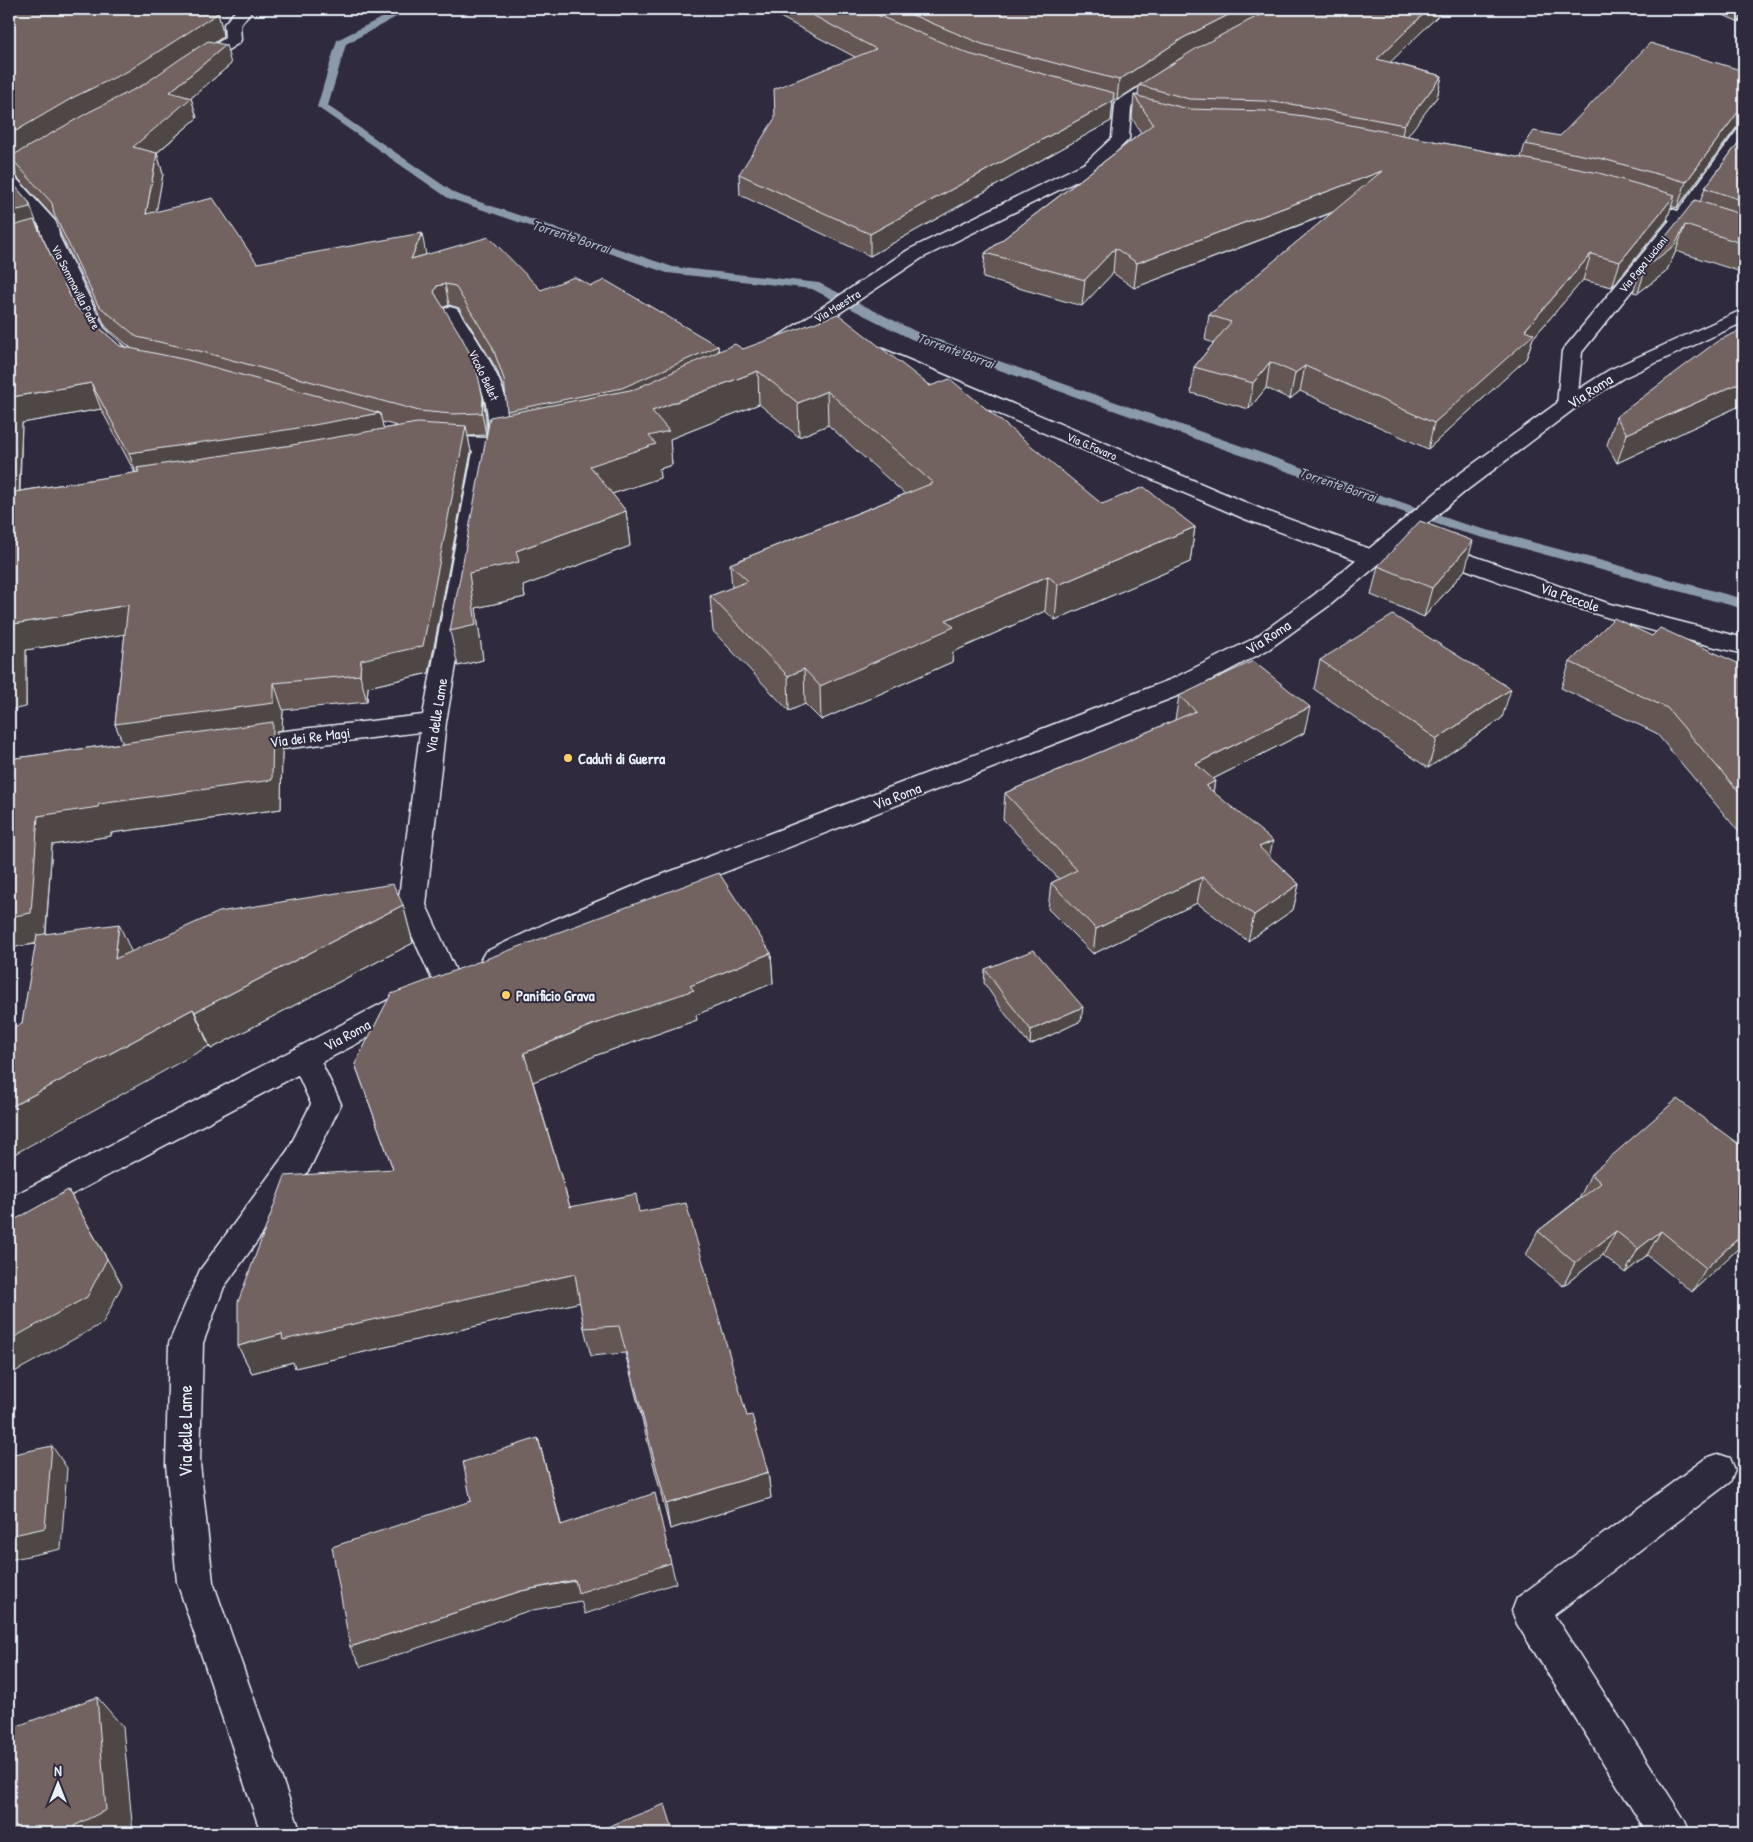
<svg xmlns="http://www.w3.org/2000/svg" width="1753" height="1842" font-family="'Patrick Hand',sans-serif">
<style>
.lines{fill:none;stroke-linecap:round;stroke-linejoin:round}
.stream{fill:#8a9aab;fill-rule:evenodd}
.service-casing{stroke:#e8f1f8;stroke-width:3}
.minor-casing{stroke:#e8f1f8;stroke-width:3}
.secondary-casing{stroke:#e8f1f8;stroke-width:3}
.service{fill:#2f2a3d;fill-rule:evenodd}
.minor{fill:#2f2a3d;fill-rule:evenodd}
.secondary{fill:#2f2a3d;fill-rule:evenodd}
.wall{fill:#635653;stroke:#e8f1f8;fill-rule:evenodd}
.shaded-wall{fill:#504644;stroke:#e8f1f8}
.building{fill:#736461;stroke:#e8f1f8}
.poi-dot{fill:#ffd166;stroke:#2f2a3d;stroke-width:2}
.labels{text-anchor:middle;dominant-baseline:central;stroke-width:4;stroke-linejoin:round;paint-order:stroke}
.far-street-label{font-size:12px;fill:#e8f1f8;stroke:#2f2a3d}
.far-water-label{font-size:14px;font-style:italic;fill:#aab7c4;stroke:#2f2a3d}
.street-label{font-size:15px;fill:#e8f1f8;stroke:#2f2a3d}
.poi-label{font-size:15px;font-weight:bold;fill:#e8f1f8;stroke:#2f2a3d;text-anchor:start}
.near-street-label{font-size:18px;fill:#e8f1f8;stroke:#2f2a3d}
</style>
<rect width="100%" height="100%" fill="#2f2a3d"/>
<filter id="ink" filterUnits="userSpaceOnUse"><feTurbulence type="fractalNoise" baseFrequency=".02" numOctaves="2"/><feDisplacementMap in="SourceGraphic" scale="10" xChannelSelector="R" yChannelSelector="G"/><feConvolveMatrix kernelMatrix="1 2 1 2 8 2 1 2 1" color-interpolation-filters="sRGB"/></filter>
<g filter="url(#ink)">
<g class="lines">
<path class="stream" d="M399,9H411L346,44L328,106L456,194L673,267L819,283L919,333L1461,523L1744,599V609L1451,529L911,339L812,289L667,273L448,198L317,107L337,40Z"/>
<defs>
<path id="service" d="M1718,1454L1730,1458L1735,1470L1730,1482L1554,1615L1684,1819L1690,1833H1647L1517,1624L1512,1611L1517,1598L1706,1458Z"/>
<path id="minor" d="M237,9H253L240,25L241,40L239,43L201,67H189L187,64L189,61L225,38L224,24Z
M1165,73L1171,75L1173,78L1131,107L1129,139L1097,171L922,258L784,350L777,352L770,350L767,346L770,342L908,250L1085,163L1112,138L1115,105L1117,101L1159,75Z
M1744,128V145L1692,215L1744,232V243L1685,225L1582,352L1577,405L1574,409L1567,411L1560,409L1557,405L1562,351L1670,220L1627,206L1624,202L1627,198L1633,197L1678,211L1738,129Z
M9,176L15,177L55,221L58,225L59,236L104,328L125,347L122,351L115,353L108,351L89,335L41,236L40,226L9,191Z
M450,307L457,309L460,313C483,350 513,389 509,434L520,433L527,435L531,439L527,443L494,450L446,722L426,905L461,982L457,990L447,993L437,990L398,905L420,732L242,754L233,751L229,745L233,739L242,736L423,715L473,451L424,446L420,442L424,438L431,436L488,438C493,390 464,353 440,313L443,309Z
M871,344L1261,509L1381,553L1384,558L1381,563L1373,565L1365,563L1245,519L906,374L864,354L861,350L864,346Z
M1434,542L1610,604L1744,638V654C1636,629 1529,595 1426,554L1423,549L1426,544Z
M305,1045L315,1049L341,1104L310,1168L224,1287L203,1343L200,1464L213,1582L301,1833H261L177,1582L166,1464L169,1343L200,1270L288,1150L311,1104L290,1057L295,1049Z"/>
<path id="secondary" d="M1744,309V322L1623,378L1574,409L1467,490L1330,605L1269,649L1190,691L671,893L569,936L505,966L495,970L485,966L481,959L485,952L549,922L651,879L1172,679L1253,639L1314,595L1451,480L1560,401L1609,370Z
M412,990L422,993L426,1001L422,1009L20,1222L9,1226V1198L402,993Z"/>
</defs>
<use href="#service" class="service-casing"/>
<use href="#minor" class="minor-casing"/>
<use href="#secondary" class="secondary-casing"/>
<use href="#service" class="service"/>
<use href="#minor" class="minor"/>
<use href="#secondary" class="secondary"/>
</g>
<path class="wall" d="M15,9H217L222,29L223,37L214,43L231,64L191,98L197,118L157,153L163,174L156,212L257,263L426,255L541,290L591,286L718,346L719,352L743,349L930,386L1102,504L1195,527L1190,562L1055,620L1045,611L953,652L952,662L821,720L805,704L789,711L713,631L710,596L732,588L730,564L905,494L828,425L799,437L759,404L670,439L672,465L659,469L660,478L612,494L626,511L630,546L523,586L525,597L476,608L483,660L458,666L508,414L506,395L496,368L459,308L449,305L443,307L483,398L486,420V435L468,436L471,452L429,673L368,687L367,702L283,710L282,730L276,731L282,751L281,809L111,833V836L52,845L46,934L131,952L403,905L413,943L211,1049L209,1046L22,1023L36,944L9,948V759L123,743L115,724L125,634L26,650V707L9,179L38,227L39,230L75,306L120,346L131,348L106,327L61,235L55,219L17,177L12,162L9,164ZM101,409L135,473L20,491L22,423ZM382,422L397,426L383,429Z
M765,9H1445L1390,62L1442,76L1437,97L1407,136L1521,158L1525,144L1560,136L1744,71V127L1736,128L1677,208L1671,206L1667,220L1612,287L1583,280L1533,338L1526,359L1428,449L1300,391L1290,399L1266,388L1249,409L1191,393L1194,367L1214,343L1205,340L1209,315L1332,213L1134,288L1113,273L1082,306L983,278L985,253L1141,133L1132,118L1134,95H1138L1139,86L1117,100L1113,99L1111,121L870,256L740,195L739,174L855,57Z
M1710,9H1744V16L1739,22Z
M1744,135V273L1676,251L1666,272L1638,293L1633,292L1642,266L1700,202L1705,188Z
M1744,329V404L1617,463L1607,445L1616,417Z
M1378,566L1465,570L1424,617L1371,595Z
M1652,636L1744,666V718L1742,720L1744,722V831L1739,832L1656,733L1561,688L1570,662Z
M1320,660L1502,718L1428,768L1314,689Z
M1179,696L1304,733L1213,779L1215,781L1213,792L1270,857L1299,884L1293,910L1248,941L1197,903L1093,954L1048,909L1051,883L1059,879L1003,819L1005,793L1175,720Z
M771,953L773,983L696,1015L697,1020L597,1055L533,1082L570,1207L639,1212L747,1416L768,1472L771,1498L670,1529L625,1353L591,1356L584,1328L580,1302L295,1368L293,1362L252,1373L238,1346L393,1169L355,1064Z
M985,969L1081,1021L1030,1045L1003,1011L984,983Z
M1744,1148V1243L1692,1292L1647,1255L1625,1273L1603,1255L1563,1286L1526,1255L1538,1231L1579,1199L1591,1174Z"/>
<path class="shaded-wall" d="M217,9L222,29L223,37L135,94L10,157L12,162L9,164V135Z
M1240,9H1281L1181,58L1117,100L1119,80L1183,38Z
M1429,9H1445L1373,79L1377,59Z
M1743,9H1744V16L1739,22Z
M226,45L231,64L191,98L197,118L139,168L133,147L170,92Z
M1442,76L1437,97L1400,146L1404,125Z
M1113,101L1111,121L870,256V234Z
M1744,104V127L1736,128L1677,208L1686,182Z
M157,153L163,174L152,235L146,214Z
M1382,171L1377,195L1134,288L1137,263Z
M1675,195L1667,220L1612,287L1620,262Z
M29,202L38,227L39,232L9,240V212Z
M1685,225L1676,251L1666,272L1638,293L1646,267Z
M422,233L426,255L411,259Z
M1115,248L1113,273L1082,306L1085,280Z
M1591,254L1583,280L1533,338L1526,359L1428,449L1434,423L1525,330Z
M445,284L449,305L442,308L434,292L437,286Z
M718,346L720,368L511,433L507,411Z
M1270,362L1266,388L1249,409L1253,383Z
M1305,366L1300,391L1290,399L1295,373Z
M758,371L759,404L670,439L672,465L659,469L660,478L594,500L590,466L652,411Z
M1744,381V404L1617,463L1627,434Z
M91,383L101,409L22,423L19,497L9,499V465L12,397Z
M827,391L828,425L799,437L798,403Z
M483,398L486,420V435L482,413Z
M380,413L386,440L137,468L140,479H138L129,453Z
M466,426L471,452L429,673L368,687L367,702L360,675L361,660Z
M626,511L630,546L523,586L525,597L476,608L483,660L458,666L450,631L469,573L516,551Z
M1195,527L1190,562L1055,620L1058,585Z
M1473,541L1465,570L1424,617L1432,588Z
M1048,576L1045,611L953,652L952,662L821,720L820,686L946,620Z
M128,605L138,632L26,650V707L9,710V681L14,624Z
M804,669L805,704L789,711L788,676Z
M274,683L283,710L282,730L276,731L282,751L281,809L111,833V836L52,845L45,942L9,948V917L38,816L99,804L126,751L115,724Z
M1511,689L1502,718L1428,768L1437,739Z
M1744,706V718L1725,739L1737,714Z
M1310,707L1304,733L1191,790L1196,764Z
M1215,781L1210,807L1206,786Z
M1744,822V831L1739,832Z
M1273,841L1267,867L1259,847Z
M1202,877L1197,903L1093,954L1096,929Z
M1299,884L1293,910L1248,941L1254,915Z
M403,905L413,943L211,1049L195,1012Z
M119,924L136,962L115,959Z
M771,953L773,983L696,1015L697,1020L597,1055L531,1083L524,1053Z
M1083,1007L1081,1021L1030,1045L1031,1030Z
M193,1009L209,1046L9,1157V1108Z
M68,1190L122,1285L103,1323L9,1375V1340Z
M1616,1231L1603,1255L1563,1286L1575,1263Z
M1661,1231L1647,1255L1625,1273L1638,1249Z
M1744,1233V1243L1692,1292L1706,1268Z
M575,1274L581,1302L295,1368L293,1362L252,1373L238,1346L282,1334Z
M538,1438L544,1460L567,1546L561,1525Z
M52,1446L67,1468L61,1549L9,1560V1536Z
M768,1472L771,1498L670,1529L666,1504Z
M671,1563L676,1583L585,1614L581,1601L528,1611L361,1667L350,1647L521,1591Z
M97,1697L123,1727L133,1833H74V1826Z"/>
<path class="building" d="M15,9H217V14L128,71L74,97L9,135V12Z
M801,9H866L875,14L969,54L1114,93L1113,101L870,234L739,174L775,118L774,89L876,49Z
M898,9H1240L1183,38L1119,80L982,44Z
M1274,9H1429L1377,59L1442,76L1404,125L1304,106L1264,101L1189,99L1139,85L1197,48L1248,21Z
M208,41L226,45L170,92L191,98L133,147L157,153L146,214L213,198L257,263L422,233L411,259L489,237L541,290L574,277L591,286L605,280L718,346L622,388L507,411L504,379L492,346L455,286L445,284L437,286L434,292L461,336L476,366L483,398L482,413L452,414L419,411L199,351L137,337L98,305L54,214L52,203L10,157L89,112L143,85L180,59Z
M1650,43L1744,71V104L1686,182L1603,159L1525,144L1534,131L1560,136Z
M1134,95L1188,109L1265,111L1304,116L1599,173L1675,195L1620,262L1591,254L1525,330L1534,334L1434,423L1305,366L1295,373L1270,362L1253,383L1194,367L1231,322L1209,315L1382,171L1137,263L1115,248L1085,280L985,253L1153,124Z
M1744,135V201L1705,188Z
M9,179L29,202L30,207L9,212Z
M1695,200L1744,215V244L1685,225L1675,245L1646,267L1642,266Z
M34,220L75,306L120,346L187,360L380,413L292,429L129,453L91,383L12,397L9,465V227Z
M838,314L930,386L950,379L1102,504L1144,487L1195,527L1058,585L1048,576L946,620L954,627L820,686L804,669L788,676L710,596L748,581L730,564L933,483L827,391L798,403L758,371L652,411L669,431L649,436L656,444L590,466L626,511L516,551L519,562L469,573L476,625L450,631L490,417L635,389L735,344L743,349Z
M1744,329V381L1627,434L1616,417L1719,340Z
M417,423L466,426L423,646L361,660L360,675L274,683V703L115,724L128,605L14,624V680L9,681V493L139,472L137,468L292,445Z
M1420,521L1473,541L1432,588L1378,566Z
M1393,615L1511,689L1437,739L1320,660Z
M1614,618L1652,636L1660,628L1744,666V706L1737,714L1744,722V798L1667,708L1570,662Z
M1253,661L1310,707L1196,764L1215,781L1206,786L1273,841L1259,847L1299,884L1254,915L1202,877L1096,929L1051,883L1077,870L1005,793L1196,711L1179,696Z
M273,722L272,780L99,804L98,807L38,816L31,913L9,917V759Z
M719,873L771,953L690,986L694,990L592,1025L524,1053L570,1207L636,1194L639,1212L686,1203L747,1416L752,1415L768,1472L666,1504L619,1326L584,1328L575,1274L283,1340L282,1334L238,1346V1302L285,1176L393,1169L355,1064L391,994Z
M393,884L403,905L195,1012L193,1009L9,1108V1030L22,1023L37,935L119,924L115,959L219,912Z
M1034,950L1083,1007L1031,1030L1004,996L985,969Z
M1677,1099L1744,1148V1233L1706,1268L1661,1231L1638,1249L1616,1231L1575,1263L1538,1231L1601,1183L1591,1174Z
M68,1190L107,1259L87,1297L9,1340V1223Z
M538,1438L561,1525L655,1493L671,1563L578,1593L575,1580L521,1591L350,1647L332,1547L471,1501L463,1462Z
M52,1446L45,1528L9,1536V1455Z
M97,1697L106,1810L74,1826V1833H9V1729Z
M665,1804L674,1833H592Z"/>
</g>
<g class="poi-dot">
<circle cx="568" cy="758" r="5"/>
<circle cx="506" cy="995" r="5"/>
</g>
<g class="labels">
<g class="far-street-label">
<text transform="translate(1643 264) rotate(-51)">Via Papa Luciani</text>
<text transform="translate(76 287) rotate(63)">Via Sommavilla Padre</text>
<text transform="translate(837 306) rotate(-32)">Via Maestra</text>
<text transform="translate(484 375) rotate(65)">Vicolo Bellet</text>
<text transform="translate(1092 446) rotate(23)">Via G.Favaro</text>
</g>
<g class="far-water-label">
<text transform="translate(571 236) rotate(18)">Torrente Borrai</text>
<text transform="translate(956 350) rotate(20)">Torrente Borrai</text>
<text transform="translate(1338 484) rotate(19)">Torrente Borrai</text>
</g>
<g class="street-label">
<text transform="translate(1590 391) rotate(-33)">Via Roma</text>
<text transform="translate(1570 597) rotate(19)">Via Peccole</text>
<text transform="translate(1268 637) rotate(-33)">Via Roma</text>
<text transform="translate(436 716) rotate(-81)">Via delle Lame</text>
<text transform="translate(310 737) rotate(-7)">Via dei Re Magi</text>
<text transform="translate(897 796) rotate(-21)">Via Roma</text>
<text transform="translate(347 1035) rotate(-28)">Via Roma</text>
</g>
<g class="poi-label">
<text x="578" y="758">Caduti di Guerra</text>
<text x="516" y="995">Panificio Grava</text>
</g>
<g class="near-street-label">
<text transform="translate(185 1431) rotate(-90)">Via delle Lame</text>
</g>
</g>
<rect width="1753" height="1842" fill="none" stroke="#2f2a3d" stroke-width="30"/>
<rect x="15" y="15" width="1723" height="1812" fill="none" stroke="#e8f1f8" stroke-width="2" filter="url(#ink)"/>
<g transform="translate(58 1784)" stroke="#2f2a3d" stroke-width="4" paint-order="stroke">
<path d="M0-4L9 19L0 12L-9 19Z" fill="#e8f1f8"/>
<text y="-8" font-size="14" font-weight="bold" text-anchor="middle" fill="#e8f1f8">N</text>
</g>
</svg>
